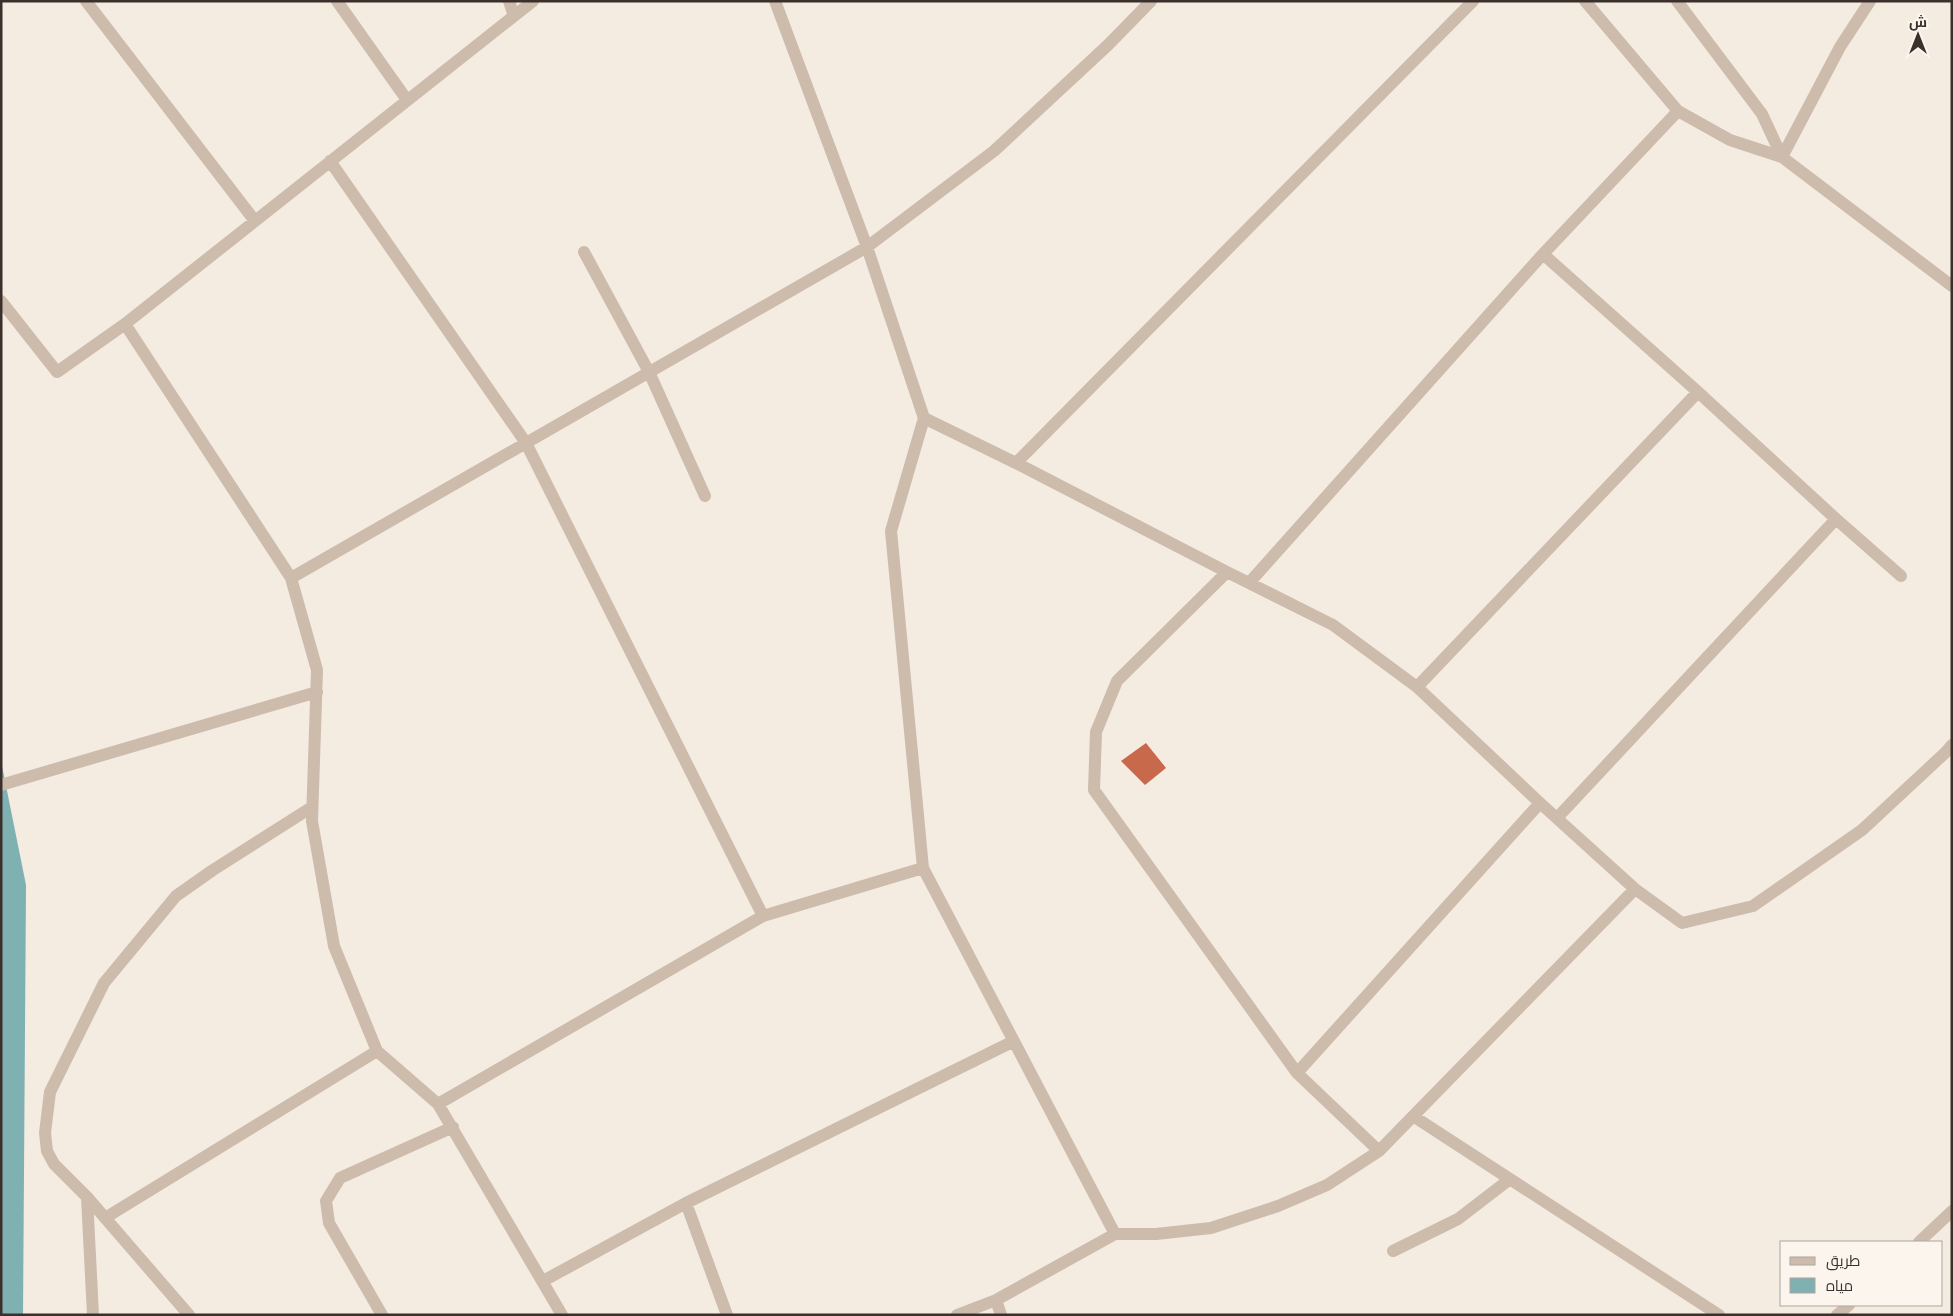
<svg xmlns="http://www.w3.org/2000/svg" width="1953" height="1316" font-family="Arial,Cairo,sans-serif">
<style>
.water{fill:#7fb0b2}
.building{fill:#c8694b}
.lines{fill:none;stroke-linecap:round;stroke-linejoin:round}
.street{stroke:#cdbbac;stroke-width:12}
</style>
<rect width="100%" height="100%" fill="#f4ebe1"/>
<path class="water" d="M1,761L26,885L23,1315H1Z"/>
<path class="building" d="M1146,743L1166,768L1145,785L1121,761Z"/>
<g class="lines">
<path class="street" d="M86,1L255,221
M337,1L407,100
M509,1L514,16
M775,1L867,247L924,418L891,531L923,868L1115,1234
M1585,1L1678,111L1730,140L1782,157L1952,286
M1677,1L1762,114L1782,157
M1782,157L1840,47L1870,1
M330,161L526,443L763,916
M584,252L649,372L705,496
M1543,254L1698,392L1836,519L1901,576
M1,301L57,372L125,324L533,1
M125,324L291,578L317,670L312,821L334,946L377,1051L438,1104L562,1315
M924,418L1016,463L1227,572L1333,625L1417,687L1540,803L1635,889L1682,923L1753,906L1862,830L1946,752L1952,745
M1016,463L1473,1
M1227,572L1117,681L1096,732L1094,790L1297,1073L1379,1151
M291,578L867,247L994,151L1108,45L1151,1
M1249,583L1543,254L1678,111
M1417,687L1698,392
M1,785L317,692
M1557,818L1836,519
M1297,1073L1540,803
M438,1104L763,916L923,868
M1413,1116L1719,1315
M87,1197L93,1315
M686,1203L727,1315
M105,1218L377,1051
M1919,1242L1952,1211
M1393,1251L1458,1219L1510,1179
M543,1281L686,1203L1014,1041
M996,1300L1001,1315
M189,1315L87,1197L54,1164L47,1151L45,1133L50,1092L104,983L176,896L213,870L312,807
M382,1315L329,1223L326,1201L340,1178L453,1127
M957,1315L996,1300L1115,1234H1156L1211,1228L1278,1206L1327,1185L1379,1151L1635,889
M1837,1315L1849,1305"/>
</g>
<rect width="1953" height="1316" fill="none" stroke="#3b302b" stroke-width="5"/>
<rect x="1780" y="1241" width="162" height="65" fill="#fbf5ee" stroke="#aea6a0"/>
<rect x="1790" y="1257" width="25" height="8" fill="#cdbbac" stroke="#aea6a0"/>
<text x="1826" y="1266" font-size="15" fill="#3b302b">طريق</text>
<rect x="1790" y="1278" width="25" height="15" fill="#7fb0b2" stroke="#aea6a0"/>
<text x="1826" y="1291" font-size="15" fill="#3b302b">مياه</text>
<g transform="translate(1918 35)" stroke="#fbf5ee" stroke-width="4" paint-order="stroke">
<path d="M0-4L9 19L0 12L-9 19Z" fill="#3b302b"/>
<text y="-8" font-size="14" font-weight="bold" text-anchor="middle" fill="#3b302b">ش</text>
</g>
</svg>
